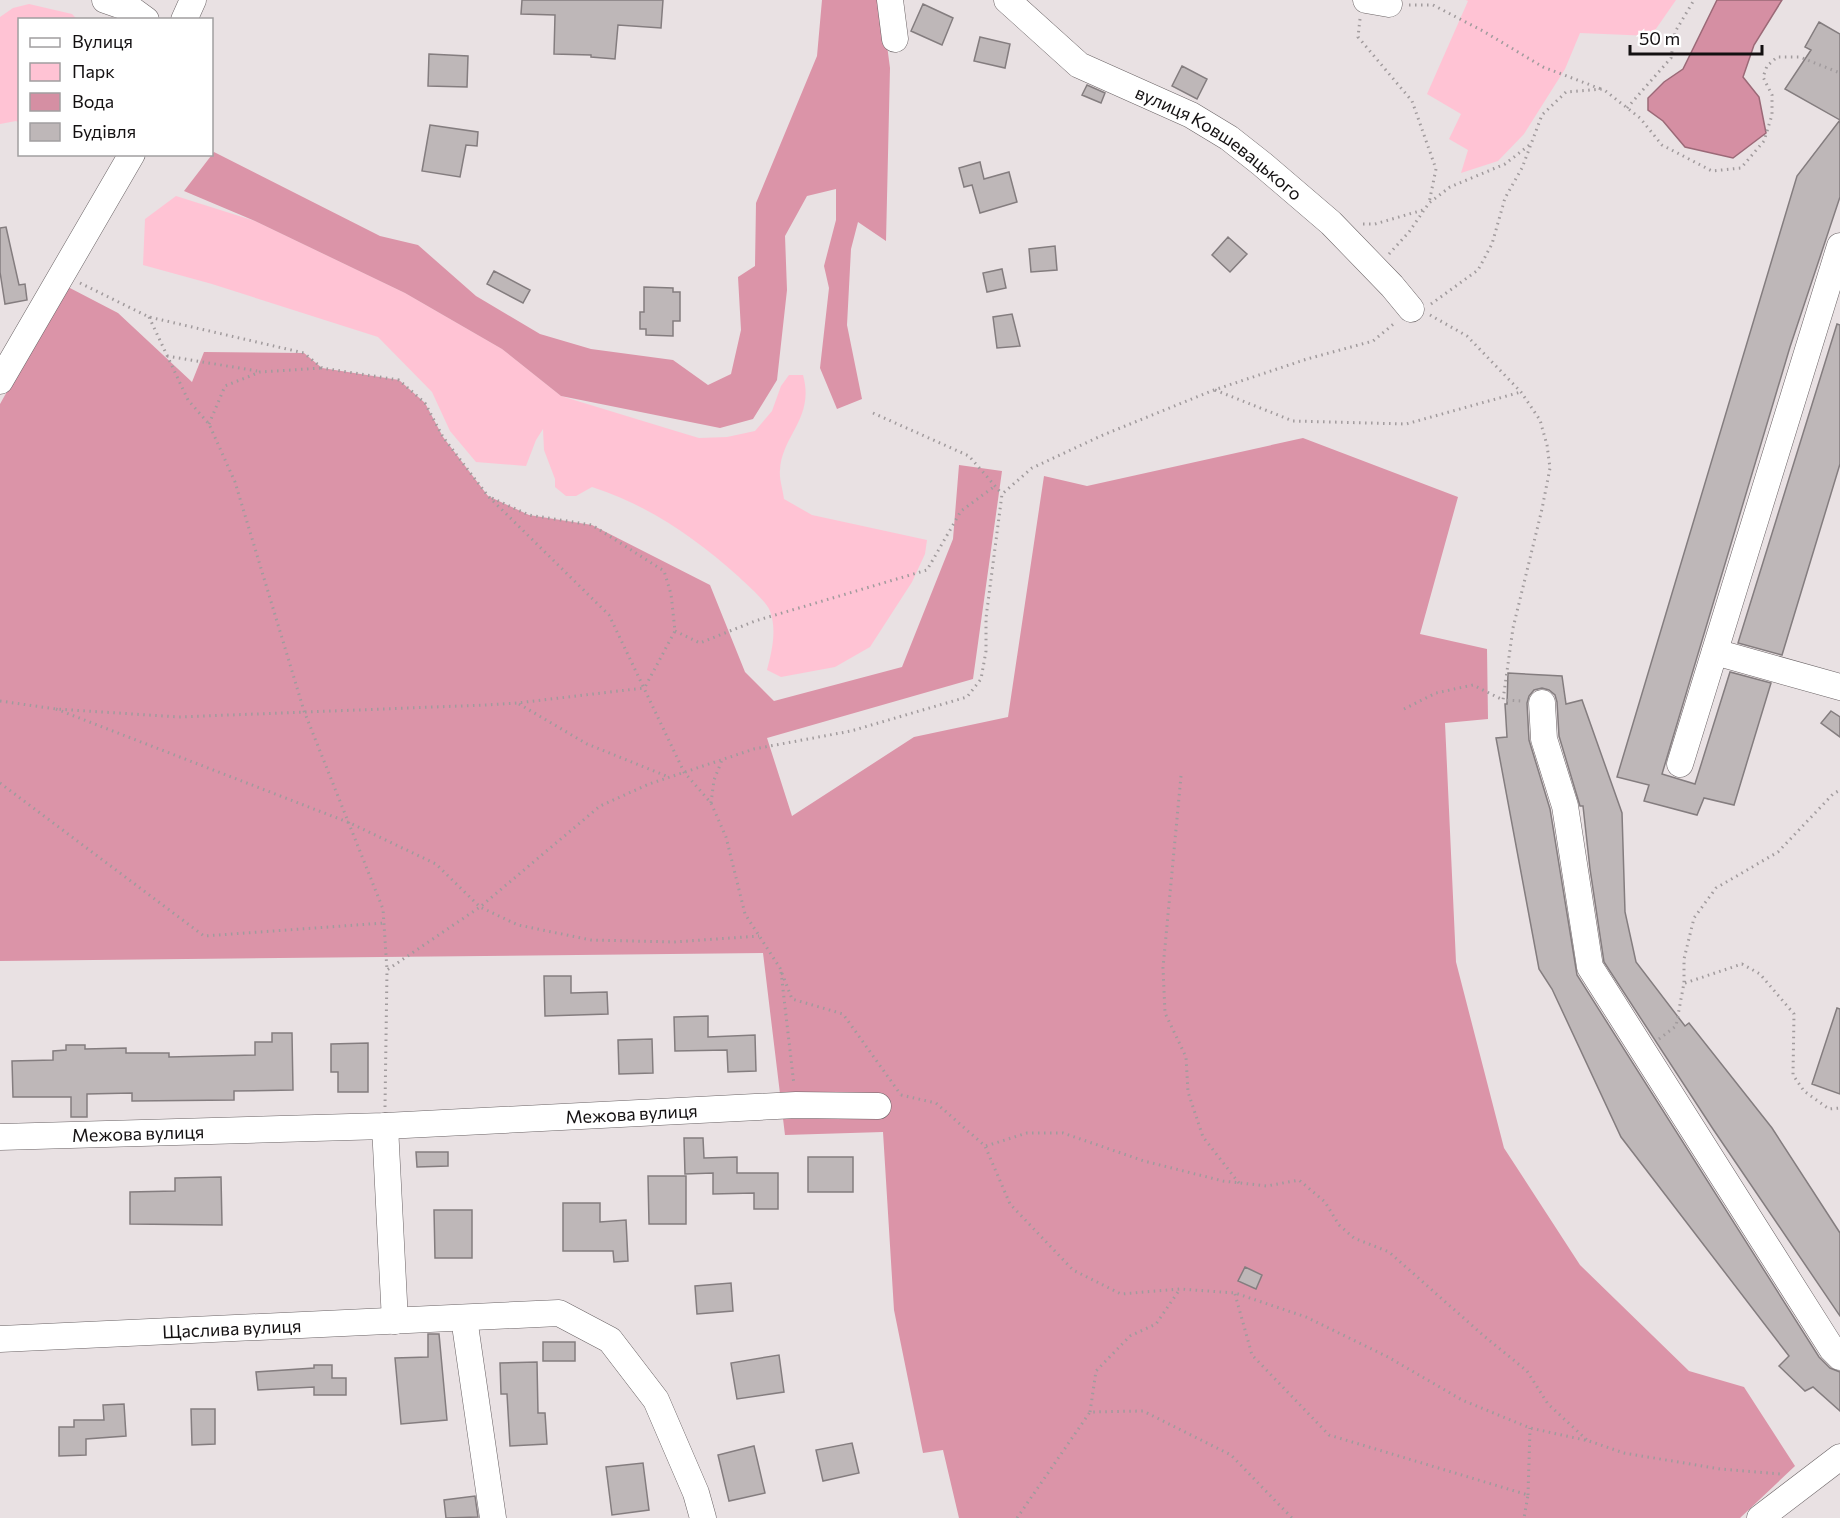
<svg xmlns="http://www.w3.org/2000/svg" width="1840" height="1518" font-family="Commissioner,sans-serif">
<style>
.green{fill:#ffc3d4}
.forest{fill:#db94a8}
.water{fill:#d58fa3;stroke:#9b6977;stroke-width:1.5}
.building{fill:#beb7b8;stroke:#847d7f;stroke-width:1.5}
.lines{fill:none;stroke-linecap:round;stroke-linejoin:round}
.minor-casing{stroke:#6a6365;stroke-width:27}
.path{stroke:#a19b9d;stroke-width:3;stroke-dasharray:1.5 4.5;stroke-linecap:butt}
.minor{stroke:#fff;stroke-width:26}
.labels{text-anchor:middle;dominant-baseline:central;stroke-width:6;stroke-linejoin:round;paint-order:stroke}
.street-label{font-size:18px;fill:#131011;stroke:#fff}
</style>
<rect width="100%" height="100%" fill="#e9e1e3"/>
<path class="green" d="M1466,0H1676L1651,36L1580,33L1565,69L1524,134L1498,161L1461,173L1468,150L1449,139L1461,114L1427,94L1468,1Z
M29,4L72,14L77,19L20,20L19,123L16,121L0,124V17L13,8Z
M176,196L255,221L405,293L502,349L561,396L679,432L699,438L727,437L755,431L772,411L781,386L789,375H803C815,418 782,435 780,470C779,479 783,490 784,499L812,515L927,540L925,554L912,582L870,647L835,667L781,677L767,670C772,651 777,630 770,611C766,601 747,585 739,577C694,537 650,506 592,487L576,496H566L555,487V479L544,450L543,429L536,440L526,466L476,462L450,431L432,392L378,337L212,284L143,265L145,219Z"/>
<path class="forest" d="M822,0H881L890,68L886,241L858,222L851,249L847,325L862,399L837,409L820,368L829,288L824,266L836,220V189L807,196L785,236L787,290L777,380L753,419L720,428L561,396L502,349L405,293L255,221L184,191L214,152L380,236L418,245L476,296L540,334L591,349L673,360L708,385L731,374L741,330L738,277L755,266L756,203L817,56Z
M68,287L118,313L192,382L204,352L304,353L322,368L399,380L425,403L443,437L488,496L529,515L592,525L710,585L745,672L774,701L902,667L953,539L959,465L1002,471L973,679L767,738L792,816L914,737L1008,717L1044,476L1087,486L1303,438L1458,497L1420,634L1487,649L1488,719L1445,723L1456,962L1504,1148L1580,1265L1689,1371L1744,1387L1795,1466L1740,1518H959L943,1450L923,1453L894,1310L883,1132L785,1135L763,953L0,961V404L61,296Z"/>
<path class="water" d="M1717,0H1782L1754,45L1743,77L1759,97L1766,133L1733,158L1685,147L1663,121L1648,110V98L1664,82L1683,69Z"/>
<path class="building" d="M522,0H663L661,28L618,25L615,59L591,57V55L554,54L555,15L521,14Z
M923,4L953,18L942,45L911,31Z
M1819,22L1840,34V120L1785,89L1811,50L1805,47Z
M980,37L1010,44L1005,68L974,61Z
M429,54L468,56L467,87L428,86Z
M1182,66L1207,79L1197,99L1172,86Z
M1087,85L1105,93L1101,103L1082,95Z
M1840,120V197L1790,347L1662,774L1695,784L1730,672L1771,683L1734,805L1704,798L1697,815L1644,801L1649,785L1617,777L1797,176Z
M430,125L478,132L477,146L466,145L460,177L422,171Z
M980,162L984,179L1009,172L1017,202L980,213L972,185L964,187L959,168Z
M6,227L19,285L25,284L27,300L5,304L0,272V228Z
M1228,237L1247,254L1230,272L1212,255Z
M1055,246L1057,270L1031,272L1029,249Z
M1002,269L1006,288L987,292L983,273Z
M494,271L530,290L523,303L487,284Z
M644,287L673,288V292H680V321H673V336L646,335V329H640V312H644Z
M1012,314L1020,346L997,348L993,317Z
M1837,324L1840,325V464L1782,655L1738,643Z
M1508,673L1562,676L1566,704L1582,700L1622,813L1625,912L1636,962L1685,1026L1689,1023L1772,1128L1840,1233V1316L1713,1129L1604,962L1590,869L1583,806H1580L1559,736L1557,702L1555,695L1549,690L1542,688L1534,690L1529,696L1527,703L1529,740L1550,809L1577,975L1819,1357L1830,1368L1840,1372V1411L1813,1387L1805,1391L1779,1366L1789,1356L1621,1137L1552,989L1539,969L1496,738L1507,737L1505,704H1507Z
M1831,711L1840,717V737L1821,723Z
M544,976H571V993L607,992L608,1014L545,1016Z
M1837,1008L1840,1009V1094L1812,1084Z
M708,1016V1037L755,1035L756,1071L728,1072L727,1050L675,1051L674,1017Z
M272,1033H292L293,1090L234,1091V1100L132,1101V1093L87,1094V1117H71V1097H13L12,1061L53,1060V1051L66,1050V1045H85V1049L126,1048V1053H169V1057L255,1055V1042H272Z
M652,1039L653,1073L619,1074L618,1040Z
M368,1043V1092H338V1072H331V1044Z
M684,1138H703L704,1158L737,1157V1173H778V1209H754V1193L713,1194V1173L685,1174Z
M416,1152H448V1166L417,1167Z
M808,1157H853V1192H808Z
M648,1176H686V1224H649Z
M221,1177L222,1225L130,1224V1192L175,1191V1178Z
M563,1203H600V1222L626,1220L628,1261L614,1262L613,1251H563Z
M434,1210H472V1258H435Z
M1245,1267L1262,1275L1256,1289L1238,1281Z
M731,1283L733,1311L697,1314L695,1286Z
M428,1334H439L447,1420L401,1424L395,1358L428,1357Z
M543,1342H575V1361H543Z
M779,1355L784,1392L737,1399L731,1363Z
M537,1362L538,1413H545L547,1444L510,1446L507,1394H501L500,1363Z
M314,1365H332V1378H346V1395H314V1387L258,1390L256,1372L314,1368Z
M124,1404L126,1436L86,1439V1455L59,1456V1427H74V1420H104L103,1405Z
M191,1409H215V1444L192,1445Z
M852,1443L859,1473L823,1481L816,1450Z
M754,1446L765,1493L729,1501L718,1455Z
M643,1463L649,1510L612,1515L606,1467Z
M475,1496L478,1517L446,1518L444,1500Z"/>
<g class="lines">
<defs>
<g id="minor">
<path d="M105,0L131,9L146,20"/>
<path d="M890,0L895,39"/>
<path id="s1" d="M1007,0L1079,65L1191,115L1229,138L1262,164L1331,223L1392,286L1411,309"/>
<path d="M1366,0L1389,4"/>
<path d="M184,20L193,0"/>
<path d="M0,381L132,154"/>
<path d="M1715,652L1840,687"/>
<path d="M1542,703L1544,739L1565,806L1590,967L1832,1349L1840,1357"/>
<path d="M1680,764L1840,246"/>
<path d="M385,1126L395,1321"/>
<path id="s2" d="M0,1137L385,1126L796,1105L878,1106"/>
<path d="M464,1318L493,1518"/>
<path id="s3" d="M0,1339L559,1313L610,1340L656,1400L696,1493L703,1518"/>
<path d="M1760,1518L1840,1457"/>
</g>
</defs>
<use href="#minor" class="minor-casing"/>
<path class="path" d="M1409,5H1433L1483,31L1543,67L1601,89
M1360,19L1358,37L1412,101L1436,169L1429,203
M1627,108L1671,58L1675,32L1694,0
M1363,224H1375L1423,210
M1389,254L1409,232L1429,203L1450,187L1505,164L1532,143
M80,283L149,317L304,353L322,368L399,380L425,403L443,437L488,496L609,615L684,772L711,803L726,837L745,914L780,968L792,999L843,1014L901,1095
M1431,304L1478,270L1492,244L1505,198L1522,168L1542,115L1566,92L1603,89L1640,118L1662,145L1712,171L1741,168L1764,141L1772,115V95L1763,77L1767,66L1777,57H1800L1840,73
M1430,315L1467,336L1521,392L1540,420L1547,445L1550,468L1542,509L1513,628L1503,700L1521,701
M149,317L188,400L209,424L235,482L304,711L383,909L387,970
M167,356L257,371
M1215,390L1293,421L1406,424L1521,392
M873,413L969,456L1002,494
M209,424L225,386L260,372L322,368
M492,498L529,515L592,525L664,571L671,594L675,631L645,687
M675,631L700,643L755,621L927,570L961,511L995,486
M0,701L56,709L179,717L485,705L517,703L644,688
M519,704L587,744L669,777
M56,709L350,823L436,864L480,907L518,925L591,940L674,942L759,936
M1404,709L1436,693L1473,685L1503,700
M1181,776L1163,968L1165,1013L1186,1057L1188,1092L1203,1137L1239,1183
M0,783L204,936L384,923
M711,803L714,780L722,760
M781,972L794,1085
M1685,983L1742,964L1760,974L1794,1014L1793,1075L1804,1091L1829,1109L1840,1108
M1659,1039L1676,1026L1684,983V959L1694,918L1716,888L1778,852L1815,813L1833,794L1840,790
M901,1095L936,1103L985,1146L1010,1204L1073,1270L1121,1294L1180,1289L1235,1293L1306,1317L1388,1357L1462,1400L1530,1428L1589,1441L1624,1453L1720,1469L1780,1474
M385,1107L387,970L480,907L600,806L649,784L754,749L851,731L967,697L981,679L986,651V618L1002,494L1032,468L1103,435L1214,390L1307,359L1373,341L1396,322
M986,1146L1027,1133H1063L1144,1161L1223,1181L1267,1186L1299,1180L1325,1202L1339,1225L1354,1238L1389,1252L1484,1336L1527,1371L1548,1404L1587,1440
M1235,1294L1252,1355L1329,1435L1528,1495L1524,1518
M1090,1412L1096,1371L1130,1336L1156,1324L1180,1289
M1528,1495L1530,1428
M1017,1518L1090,1412L1143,1411L1231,1455L1292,1518"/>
<use href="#minor" class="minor"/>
</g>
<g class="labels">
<g class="street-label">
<text stroke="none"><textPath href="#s1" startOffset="258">вулиця Ковшевацького</textPath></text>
<text stroke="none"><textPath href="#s2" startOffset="632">Межова вулиця</textPath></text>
<text stroke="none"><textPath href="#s2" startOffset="138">Межова вулиця</textPath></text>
<text stroke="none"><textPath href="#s3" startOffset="232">Щаслива вулиця</textPath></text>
</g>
</g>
<rect x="18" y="18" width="195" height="138" fill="#ffffff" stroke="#a19fa0" stroke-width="1.5"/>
<rect x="30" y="38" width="30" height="9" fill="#ffffff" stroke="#a19fa0" stroke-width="1.5"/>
<text x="72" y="48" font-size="18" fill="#131011">Вулиця</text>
<rect x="30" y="63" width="30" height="18" fill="#ffc3d4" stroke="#a19fa0" stroke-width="1.5"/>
<text x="72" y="78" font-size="18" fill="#131011">Парк</text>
<rect x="30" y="93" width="30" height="18" fill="#d58fa3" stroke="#a19fa0" stroke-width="1.5"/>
<text x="72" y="108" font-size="18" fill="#131011">Вода</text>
<rect x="30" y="123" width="30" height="18" fill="#beb7b8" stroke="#a19fa0" stroke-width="1.5"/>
<text x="72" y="138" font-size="18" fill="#131011">Будівля</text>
<path d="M1630 45v9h132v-9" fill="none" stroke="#131011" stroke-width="3"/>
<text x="1639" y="45" font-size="18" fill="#131011" stroke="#ffffff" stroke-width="4.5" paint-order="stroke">50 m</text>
</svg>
